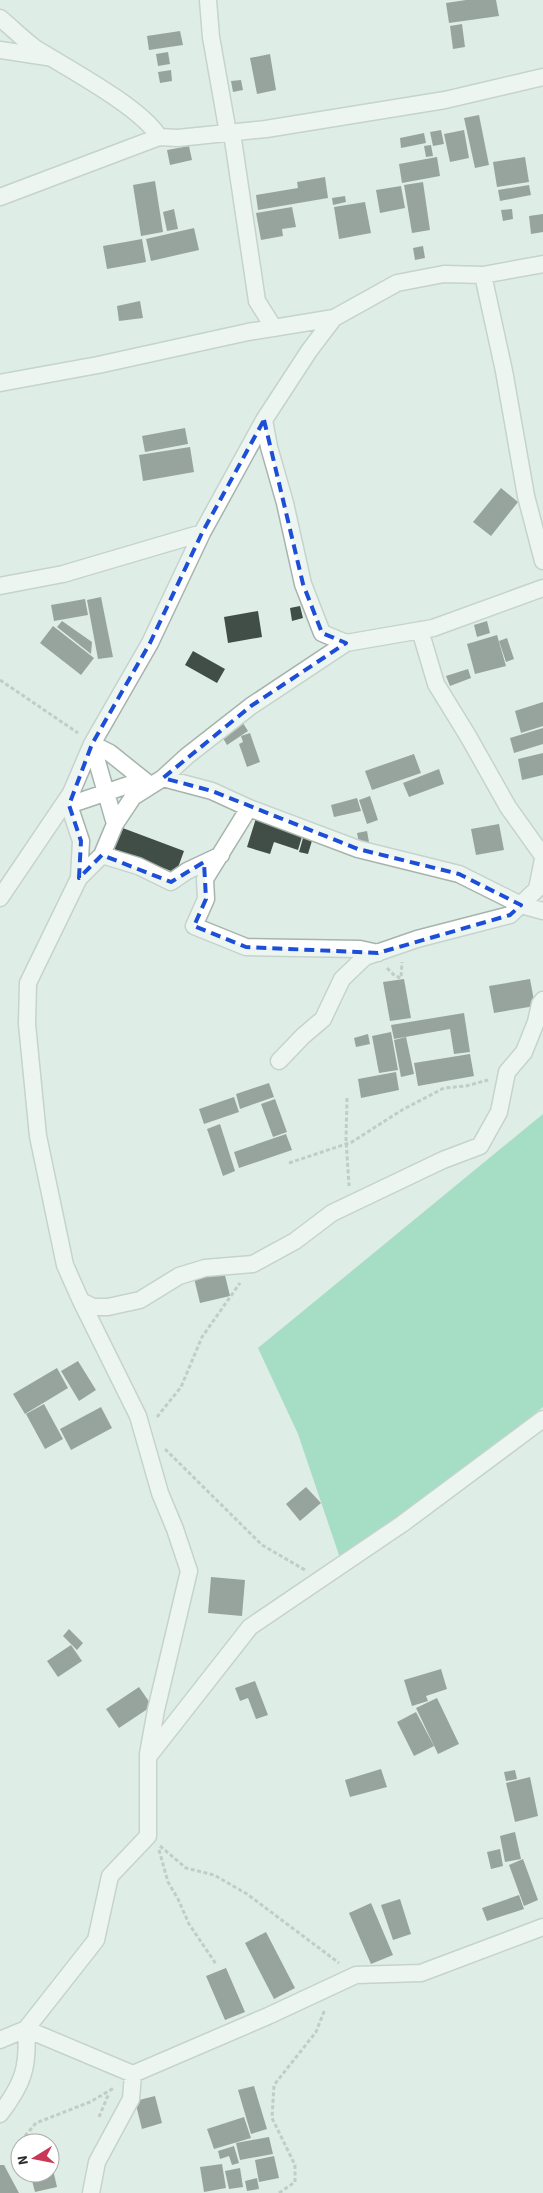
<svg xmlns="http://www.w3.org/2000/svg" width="543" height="2193" font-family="'Source Sans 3',sans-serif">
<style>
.forest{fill:#62ca9d}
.building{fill:#414d47}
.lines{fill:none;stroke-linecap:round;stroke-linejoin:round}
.street-casing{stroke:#a6b4ad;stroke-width:19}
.path{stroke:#9ca8a1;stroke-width:3;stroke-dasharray:4 2.5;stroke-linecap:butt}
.street{stroke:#fff;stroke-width:16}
.marked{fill:none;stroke:#1d4ed8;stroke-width:4;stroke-dasharray:10 6;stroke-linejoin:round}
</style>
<rect width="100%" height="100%" fill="#deede5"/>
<path class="forest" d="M543,1114V1407L453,1478L340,1558L298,1434L258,1348Z"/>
<path class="building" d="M466,0H496L499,16L449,23L446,3Z
M462,24L465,47L453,49L450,26Z
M180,31L183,45L149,50L147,36Z
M168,52L170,64L158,66L156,54Z
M270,54L276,90L257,94L250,58Z
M171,70L172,81L160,83L158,72Z
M241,80L243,90L233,92L231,81Z
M479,115L489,165L475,168L464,118Z
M441,130L444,144L433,146L430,132Z
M464,130L469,158L450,162L444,134Z
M424,133L426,143L401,148L400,138Z
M431,145L433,156L426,157L424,146Z
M189,146L192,160L170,165L167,150Z
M437,157L440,176L402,183L399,164Z
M525,157L529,182L497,187L493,162Z
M325,177L328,198L258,210L256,195L298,188L297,182Z
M155,181L163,232L141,236L133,185Z
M423,182L430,230L412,233L404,185Z
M529,185L531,195L500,201L498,190Z
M401,186L405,208L380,213L376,190Z
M345,196L346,202L333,205L332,198Z
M365,202L371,233L339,239L334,207Z
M292,207L296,227L282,229L283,236L261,240L256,213Z
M174,209L178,229L167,231L163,212Z
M512,209L513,219L503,221L501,210Z
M543,214V232L531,234L529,216Z
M194,228L199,250L151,261L146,239Z
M142,239L146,262L107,269L103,246Z
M423,246L425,258L415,260L413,248Z
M140,301L143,318L119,321L117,306Z
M185,428L188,444L145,452L142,436Z
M190,447L194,472L143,481L139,455Z
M501,488L518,502L491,536L473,522Z
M101,597L113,657L98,659L87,600Z
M85,599L88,615L54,621L51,605Z
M300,606L303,618L292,621L290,608Z
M258,611L262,637L228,643L224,617Z
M62,621L92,642L91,654L57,627Z
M487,621L490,633L477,637L474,625Z
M53,626L94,658L81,675L40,643Z
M497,635L506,666L475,674L467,644Z
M507,638L514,659L506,662L499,641Z
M193,651L225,669L217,683L185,665Z
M468,669L471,678L450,686L446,676Z
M543,702V726L521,733L515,711Z
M241,720L248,731L227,745L220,733Z
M543,728V744L514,753L510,738Z
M250,733L260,762L247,767L239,744L243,742L241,736Z
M543,753V775L522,780L518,759Z
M414,754L421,773L372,790L365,771Z
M439,769L444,784L409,797L403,783Z
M370,796L378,820L367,824L359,800Z
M357,798L361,811L334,817L331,805Z
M257,815L304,830L298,850L274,842L270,854L247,847Z
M499,824L504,850L476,855L471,829Z
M120,827L184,851L176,873L112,848Z
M305,831L314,834L308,854L299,852Z
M367,831L369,842L359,843L357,833Z
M404,979L411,1018L390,1021L383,982Z
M530,979L535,1006L494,1013L489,986Z
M464,1013L470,1052L454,1054L450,1029L394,1039L391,1025Z
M391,1032L398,1070L379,1073L372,1036Z
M368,1034L370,1044L356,1047L354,1038Z
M406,1037L414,1074L401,1077L394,1040Z
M470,1054L474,1076L418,1086L414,1063Z
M396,1072L399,1090L361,1098L358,1079Z
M269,1083L274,1097L240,1109L236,1094Z
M234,1097L239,1112L204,1124L199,1109Z
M275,1099L287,1132L273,1137L261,1104Z
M220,1124L235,1171L223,1176L207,1129Z
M286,1134L292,1150L239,1168L234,1152Z
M223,1267L230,1296L200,1303L193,1274Z
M78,1361L96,1390L79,1401L61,1371Z
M57,1368L68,1388L25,1414L13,1394Z
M44,1404L63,1439L45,1449L26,1414Z
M101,1407L112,1428L71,1450L60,1429Z
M306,1487L321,1503L300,1521L286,1504Z
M211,1577L245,1580L242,1616L208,1613Z
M69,1629L83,1643L77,1650L63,1636Z
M71,1645L82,1661L58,1677L47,1661Z
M441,1669L447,1689L426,1696L428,1701L412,1706L404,1680Z
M255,1681L268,1715L256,1719L248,1698L240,1701L235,1688Z
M139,1687L152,1706L119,1728L106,1709Z
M437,1698L459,1744L438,1754L416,1708Z
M416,1712L434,1746L414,1756L397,1722Z
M381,1769L387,1787L350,1797L345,1780Z
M515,1770L517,1779L506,1781L504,1772Z
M530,1777L538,1816L515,1822L506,1783Z
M515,1832L521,1859L505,1862L500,1836Z
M500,1849L503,1866L491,1869L487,1852Z
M523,1859L538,1900L524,1906L509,1865Z
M519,1895L524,1909L487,1921L482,1908Z
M400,1899L411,1934L393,1940L381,1905Z
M371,1903L393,1955L371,1964L349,1913Z
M266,1932L295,1988L274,1999L245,1943Z
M226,1968L245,2012L225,2020L206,1976Z
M254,2086L267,2129L251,2134L238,2090Z
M155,2096L162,2123L142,2129L135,2101Z
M244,2117L251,2138L214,2149L207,2129Z
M269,2137L273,2154L240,2160L236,2143Z
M234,2146L239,2163L232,2165L229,2156L220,2159L218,2151Z
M274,2156L279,2178L259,2182L255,2160Z
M51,2161L57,2187L35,2192L30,2173H50Z
M222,2164L226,2188L204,2192L200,2167Z
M0,2165H4L19,2193H0Z
M240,2168L243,2187L229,2189L225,2171Z
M257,2178L259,2189L247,2191L245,2181Z"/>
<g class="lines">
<defs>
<path id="street" d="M208,0L211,37L228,133
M0,18C12,28 23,39 35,48C67,68 141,107 159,137L178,138L266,129L445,100L543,77
M0,50L47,57
M232,133L257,301L274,328
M0,197L159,137
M543,264L483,275L444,274L397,283L334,318L309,351L264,420L202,533L150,643L92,744L71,793L69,805L81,841L79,878L28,983L27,1024L38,1136L65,1265L81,1301L93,1307H108L140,1300L179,1276L205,1268L253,1264L295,1241L332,1213L443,1160L480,1146L499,1112L507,1072L524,1052L536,1022L540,1004L543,1000
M483,275L504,371L526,496L543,561
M0,383L98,365L248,332L334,318
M264,420L269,447L285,503L303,584L322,633L346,643L433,628L543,588
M0,586L63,574L202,533
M420,630L436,684L468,736L508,807L543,856
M92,744L115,824
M163,778L212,791L249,808L358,849L459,874L521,905L543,911
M69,805L131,784L150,785L110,753L92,744
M249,808L205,879L206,899L194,926L246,947L360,949L378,953
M102,855L138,866L171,882L187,871L221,855
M79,878L102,855L115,824L133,797L163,778L187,756L251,706L346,643
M0,898L71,793
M279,1061L303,1036L323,1019L342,979L365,957L417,939L510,915L537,889L543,859
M81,1301L138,1416L160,1493L175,1529L189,1571L156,1710L148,1754
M0,2040L26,2029L133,2074L268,2016L356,1975L421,1973L543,1927
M0,2114C23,2084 29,2067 26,2029L96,1940L110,1876L148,1836V1757L250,1627L402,1524L543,1419
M91,2193L97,2162L131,2099L133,2074"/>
</defs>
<use href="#street" class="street-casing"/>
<path class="path" d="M0,680L78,733
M387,968L395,976L401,978L402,962
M347,1098L346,1139L349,1186
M289,1163L352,1142L402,1110L444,1088L466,1086L488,1080
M157,1417L181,1387L202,1337L240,1283
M165,1449L262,1545L305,1570
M160,1846L186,1868L214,1875L247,1894L339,1963
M159,1850L168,1882L178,1899L189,1924L216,1964
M99,2117L109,2093
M25,2136L36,2123L90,2102L114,2088
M279,2193L295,2182V2165L272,2118L274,2085L316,2032L325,2009"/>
<use href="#street" class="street"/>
</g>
<path d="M0 0H543V2193H0ZM264,420L303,584L322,633L346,643L251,706L163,778L212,791L358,849L459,874L521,905L510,915L378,953L246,947L194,926L206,899L204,862L171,882L102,855L79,878L81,841L69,805L92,744L150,643L202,533Z" fill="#deede5" fill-opacity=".55" fill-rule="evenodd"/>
<path class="marked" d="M264,420L303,584L322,633L346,643L251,706L163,778L212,791L358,849L459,874L521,905L510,915L378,953L246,947L194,926L206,899L204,862L171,882L102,855L79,878L81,841L69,805L92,744L150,643L202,533Z"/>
<g transform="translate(35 2158) rotate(260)"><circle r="24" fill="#ffffff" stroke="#a9abaa"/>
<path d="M0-4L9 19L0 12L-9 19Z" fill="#c93957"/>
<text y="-8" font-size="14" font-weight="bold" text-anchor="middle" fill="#282d2a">N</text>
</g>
</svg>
